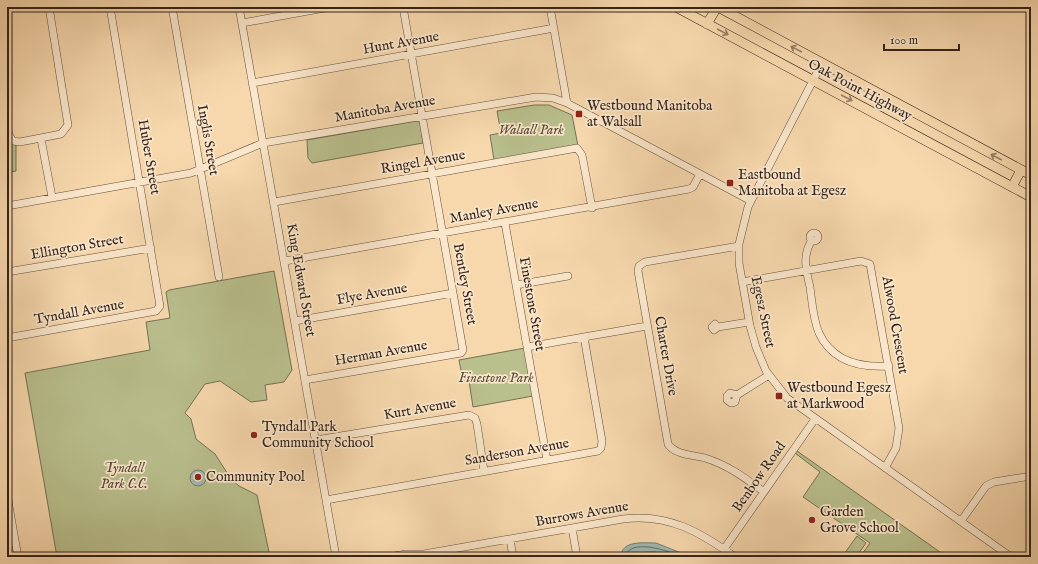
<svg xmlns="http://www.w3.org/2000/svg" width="1038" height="564" font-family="'IM FELL English',serif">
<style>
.green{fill:#b9bf8d;stroke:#767154}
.water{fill:#9eb9b0;stroke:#737d75}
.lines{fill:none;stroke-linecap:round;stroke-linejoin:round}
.shore{stroke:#686e66;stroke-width:1}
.minor-casing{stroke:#645040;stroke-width:8}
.major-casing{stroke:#33231c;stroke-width:10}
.minor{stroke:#fae6ca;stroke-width:7}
.major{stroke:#f7d8ad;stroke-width:9}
.oneway{stroke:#957e64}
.poi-dot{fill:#8f2418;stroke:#fae6ca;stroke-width:1.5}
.labels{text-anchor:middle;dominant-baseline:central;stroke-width:3.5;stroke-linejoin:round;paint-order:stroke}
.street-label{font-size:14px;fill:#33231c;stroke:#fae6ca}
.poi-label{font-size:14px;fill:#33231c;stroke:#fae6ca;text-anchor:start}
.park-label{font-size:14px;font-style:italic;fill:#544a38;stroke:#fae6ca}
</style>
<rect width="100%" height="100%" fill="#f7d8ad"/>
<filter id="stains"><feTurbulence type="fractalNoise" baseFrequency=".005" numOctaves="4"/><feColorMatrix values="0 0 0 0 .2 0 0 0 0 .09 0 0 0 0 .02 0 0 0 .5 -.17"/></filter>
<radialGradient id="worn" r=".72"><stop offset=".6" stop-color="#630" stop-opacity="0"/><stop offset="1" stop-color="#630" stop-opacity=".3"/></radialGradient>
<path class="green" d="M534,105H549L572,115L578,146L494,160L490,135L501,133L497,111Z
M416,121L420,122L423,143L312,163L308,158L307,140Z
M11,139L16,142V171L7,173V141Z
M274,271L292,370L284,382L265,385L267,400L251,402L220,381L205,384L185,413L191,419L196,439L215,454L231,479L239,486L257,495L270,557H57L25,373L150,350L146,322L170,318L166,292L169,290Z
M525,348L533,396L473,407L469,381H463L459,360Z
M797,451L947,557H860L870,543L803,497L820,472L795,453Z
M857,536L866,543L856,557H848L844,554Z"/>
<path class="water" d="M190 478a8 8 0 1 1 16 0a8 8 0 1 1-16 0Z
M656,543L691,557H621C621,540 644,543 656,543Z"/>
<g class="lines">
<path class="shore" d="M625,557C629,537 670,551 682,557
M630,557L633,553L655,552L669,557"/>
<defs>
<path id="minor" d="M172,7L219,277
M239,7L336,557
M550,7L567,103
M242,23L330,7
M822,63L748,207L739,244V263L750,326L756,347L766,371L787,398L1011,557
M252,83L554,28
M7,125L9,135L13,141L20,142L61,134L68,125L49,7
M41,139L52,197
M274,202L577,148L582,155L592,208
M7,206L191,173L263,143L536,97L553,98L567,103L751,201
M505,223L547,460
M810 237a4 4 0 1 1 8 0a4 4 0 1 1-8 0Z
M812,240C802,255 806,271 810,287C812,302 813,319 819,333C832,361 860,368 889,366
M739,246L645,262L639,266L638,271L668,444C675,455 694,455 705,458C728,465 745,478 764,492
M285,261L689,189L693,187L700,174
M7,272L151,248
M742,282L861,261L870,264L899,428L896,448L885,468
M516,285L568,276
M295,321L453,293
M718,327L714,330L712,327L715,324L718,327L749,322
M7,338L156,311L160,306L110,7
M527,347L647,326
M305,380L461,353L463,350L403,7
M737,395L730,393L727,396V400L731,403L735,402L737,395L769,375
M316,440L469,415L475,418L477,424L484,471
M7,495L18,557
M326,500L598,451L601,448L602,441L584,337
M961,521L986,486L994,482L1031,476
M572,528L577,557
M510,539L513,557
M7,543L15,541
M724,549L815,419
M389,557L406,554H424L623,519C668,513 700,532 735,557"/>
<path id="major" d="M676,7L1031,197
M718,7L1031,175
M707,24L717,7
M1012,187L1021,170"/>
</defs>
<use href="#minor" class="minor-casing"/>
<use href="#major" class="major-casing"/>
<use href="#minor" class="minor"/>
<use href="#major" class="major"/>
</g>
<defs><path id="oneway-shaft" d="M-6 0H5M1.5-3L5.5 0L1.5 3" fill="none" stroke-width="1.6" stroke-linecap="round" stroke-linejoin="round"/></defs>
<g class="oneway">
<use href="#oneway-shaft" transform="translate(723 32) rotate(28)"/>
<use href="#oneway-shaft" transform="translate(796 49) rotate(-152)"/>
<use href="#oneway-shaft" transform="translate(847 98) rotate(28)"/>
<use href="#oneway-shaft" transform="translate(996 157) rotate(-152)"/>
</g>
<g class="poi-dot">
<rect x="575" y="110" width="8" height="8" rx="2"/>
<rect x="726" y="179" width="8" height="8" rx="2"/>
<rect x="775" y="392" width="8" height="8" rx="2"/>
<circle cx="254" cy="435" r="4"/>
<circle cx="198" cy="477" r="4"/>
<circle cx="812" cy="520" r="4"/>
</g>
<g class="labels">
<g class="street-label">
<text transform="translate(401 43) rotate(-10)">Hunt Avenue</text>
<text transform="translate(860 90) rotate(28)">Oak Point Highway</text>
<text transform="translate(385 109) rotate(-10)">Manitoba Avenue</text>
<text transform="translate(208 140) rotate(80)">Inglis Street</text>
<text transform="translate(149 157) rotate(80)">Huber Street</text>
<text transform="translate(423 162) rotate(-10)">Ringel Avenue</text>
<text transform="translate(494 211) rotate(-10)">Manley Avenue</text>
<text transform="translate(77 247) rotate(-10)">Ellington Street</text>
<text transform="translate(301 280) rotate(80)">King Edward Street</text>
<text transform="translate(465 284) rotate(80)">Bentley Street</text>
<text transform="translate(372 294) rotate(-10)">Flye Avenue</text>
<text transform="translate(532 304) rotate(80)">Finestone Street</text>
<text transform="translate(79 312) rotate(-10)">Tyndall Avenue</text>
<text transform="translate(763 312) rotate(78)">Egesz Street</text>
<text transform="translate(895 325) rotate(80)">Alwood Crescent</text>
<text transform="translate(381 353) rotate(-10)">Herman Avenue</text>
<text transform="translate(666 356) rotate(80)">Charter Drive</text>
<text transform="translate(420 409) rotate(-10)">Kurt Avenue</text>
<text transform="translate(517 452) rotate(-10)">Sanderson Avenue</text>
<text transform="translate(759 477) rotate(-55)">Benbow Road</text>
<text transform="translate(582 514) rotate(-10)">Burrows Avenue</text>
</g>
<g class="poi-label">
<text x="587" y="106">Westbound Manitoba<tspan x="587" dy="16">at Walsall</tspan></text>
<text x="738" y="175">Eastbound<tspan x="738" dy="16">Manitoba at Egesz</tspan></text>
<text x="787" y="388">Westbound Egesz<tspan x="787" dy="16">at Markwood</tspan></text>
<text x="262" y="427">Tyndall Park<tspan x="262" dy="16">Community School</tspan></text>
<text x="206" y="477">Community Pool</text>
<text x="820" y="512">Garden<tspan x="820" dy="16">Grove School</tspan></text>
</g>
<g class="park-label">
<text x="531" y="130">Walsall Park</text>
<text x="496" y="378">Finestone Park</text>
<text x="124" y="468">Tyndall<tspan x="124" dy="16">Park C.C.</tspan></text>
</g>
</g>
<rect width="1038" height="564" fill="none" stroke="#f7d8ad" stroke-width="24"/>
<rect x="8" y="8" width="1022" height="548" fill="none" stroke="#33231c" stroke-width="2"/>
<rect x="12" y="12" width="1014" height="540" fill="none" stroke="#33231c"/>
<path d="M884 44v6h75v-6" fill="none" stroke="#33231c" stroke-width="2"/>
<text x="890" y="44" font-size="12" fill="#33231c" stroke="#fae6ca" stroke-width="3" paint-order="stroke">100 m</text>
<rect width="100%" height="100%" filter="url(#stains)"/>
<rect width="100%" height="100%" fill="url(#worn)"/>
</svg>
